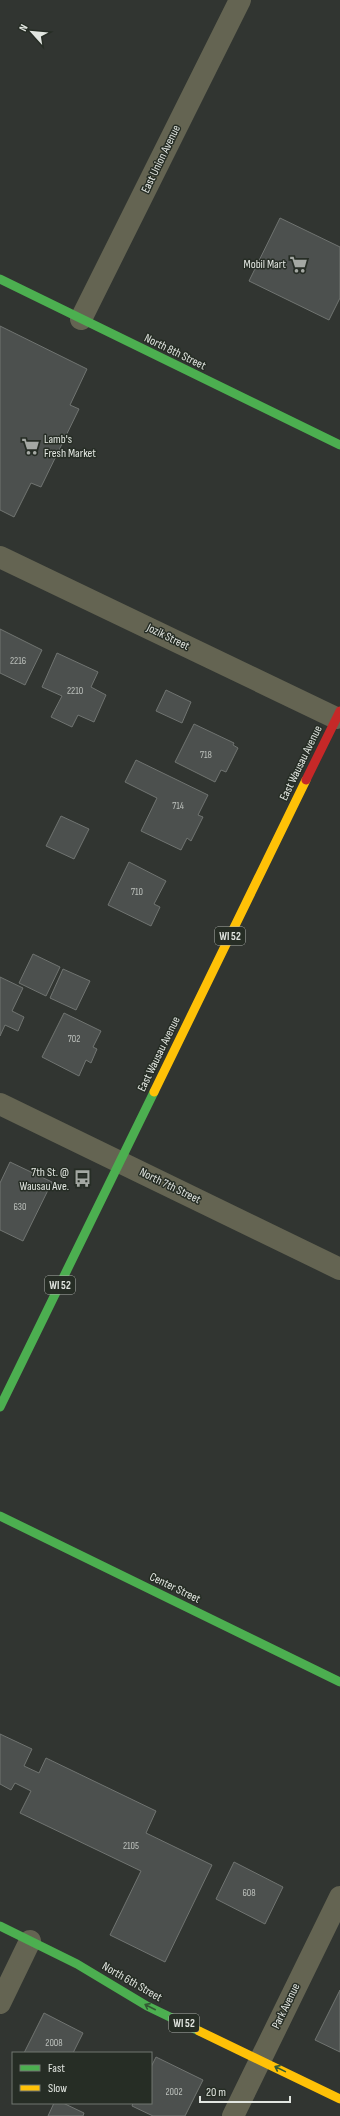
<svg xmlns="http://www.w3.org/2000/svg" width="340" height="2116" font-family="'Sofia Sans Condensed',sans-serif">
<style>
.building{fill:#4c504e;stroke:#707471}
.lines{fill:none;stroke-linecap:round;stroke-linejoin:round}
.street{stroke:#646452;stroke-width:22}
.fast{stroke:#4caf50;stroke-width:9}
.slow{stroke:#ffc107;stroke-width:9}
.jam{stroke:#c62828;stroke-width:9}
.oneway{stroke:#335a34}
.labels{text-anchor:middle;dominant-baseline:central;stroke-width:3;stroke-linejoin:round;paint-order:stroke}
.number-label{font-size:10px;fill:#bcc0bc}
.shield{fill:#262d25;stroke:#aaaea9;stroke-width:1}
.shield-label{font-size:11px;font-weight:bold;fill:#e2e6e1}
.street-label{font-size:12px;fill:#e2e6e1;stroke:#262d25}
.poi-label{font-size:12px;fill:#e2e6e1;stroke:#262d25;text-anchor:end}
</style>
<rect width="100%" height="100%" fill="#313531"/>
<path class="building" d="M280,218L340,247V298L329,320L249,281Z
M0,326L87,369L70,405L79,409L41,487L31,483L14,517L0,510Z
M0,629L42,650L25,685L0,673Z
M57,653L98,672L91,687L106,695L94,722L78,715L72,727L51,717L62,696L42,687Z
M166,690L191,702L182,723L156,711Z
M194,724L234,743L233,745L238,748L226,772L221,770L215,782L175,762Z
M136,760L208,795L198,815L203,817L191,841L187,838L181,850L141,831L157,798L125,782Z
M61,816L89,829L74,859L46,846Z
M129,862L166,881L154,904L160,907L151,926L108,905Z
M33,954L60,967L46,996L19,983Z
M63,969L90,981L76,1010L50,998Z
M0,977L23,988L12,1011L24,1017L18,1031L5,1025L0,1036Z
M64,1013L101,1031L93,1047L97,1049L91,1063L86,1060L79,1076L42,1057Z
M10,1162L52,1182L23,1241L0,1230V1183Z
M0,1734L32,1749L24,1766L39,1773L46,1758L156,1811L146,1833L212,1865L165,1962L110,1935L141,1871L20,1813L31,1791L15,1783L11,1790L0,1784Z
M234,1862L283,1887L265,1924L216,1899Z
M340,1990V2052L315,2040Z
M44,2013L83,2033L73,2053H24Z
M156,2057L203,2080L185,2116H153L132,2106L133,2103H151V2067Z
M54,2103H63L84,2113L83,2116H48Z"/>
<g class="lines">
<path class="street" d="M81,319L240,0
M0,557L336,718
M0,1104L340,1269
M0,2003L30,1941
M233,2116L340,1897"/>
<path class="fast" d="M0,279L340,445
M0,1407L154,1092
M0,1516L340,1682
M0,1926L77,1964L147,2006L199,2031"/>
<path class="slow" d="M154,1092L306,780
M199,2031L340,2099"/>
<path class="jam" d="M306,780L340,711"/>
</g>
<defs><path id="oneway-shaft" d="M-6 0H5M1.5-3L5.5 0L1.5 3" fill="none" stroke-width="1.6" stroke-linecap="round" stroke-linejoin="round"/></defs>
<g class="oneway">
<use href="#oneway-shaft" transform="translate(150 2007) rotate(-153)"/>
<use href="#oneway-shaft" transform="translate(280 2069) rotate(-154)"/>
</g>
<defs>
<symbol id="supermarket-bare" viewBox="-9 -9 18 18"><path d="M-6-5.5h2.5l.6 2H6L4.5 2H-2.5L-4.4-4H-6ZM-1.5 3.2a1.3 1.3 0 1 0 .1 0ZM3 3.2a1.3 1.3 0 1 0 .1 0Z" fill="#a4a8a3" stroke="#262d25" stroke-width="2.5" paint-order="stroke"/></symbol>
<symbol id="bus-bare" viewBox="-9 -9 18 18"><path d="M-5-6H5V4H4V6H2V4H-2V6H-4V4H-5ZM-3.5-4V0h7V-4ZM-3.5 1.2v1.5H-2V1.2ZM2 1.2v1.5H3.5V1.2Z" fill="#a4a8a3" stroke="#262d25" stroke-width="2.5" paint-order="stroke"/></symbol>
</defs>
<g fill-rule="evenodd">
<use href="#supermarket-bare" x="286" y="252" width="25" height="25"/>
<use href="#supermarket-bare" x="18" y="434" width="25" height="25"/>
<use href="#bus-bare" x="70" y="1166" width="25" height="25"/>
</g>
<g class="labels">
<g class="number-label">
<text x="18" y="661">2216</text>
<text x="75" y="691">2210</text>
<text x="206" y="755">718</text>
<text x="178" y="806">714</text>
<text x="137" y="892">710</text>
<text x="74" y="1039">702</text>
<text x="20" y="1207">630</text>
<text x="131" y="1846">2105</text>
<text x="249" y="1893">608</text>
<text x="54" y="2043">2008</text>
<text x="174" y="2092">2002</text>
</g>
<g class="shield">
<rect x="215" y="927" width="30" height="18" rx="3"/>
<rect x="45" y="1276" width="30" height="18" rx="3"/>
<rect x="169" y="2014" width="30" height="18" rx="3"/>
</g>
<g class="shield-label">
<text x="230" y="936">WI 52</text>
<text x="60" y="1285">WI 52</text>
<text x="184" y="2023">WI 52</text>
</g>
<g class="street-label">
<text transform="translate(161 159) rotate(-64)">East Union Avenue</text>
<text transform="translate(175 352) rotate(26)">North 8th Street</text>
<text transform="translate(168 637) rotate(26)">Jozik Street</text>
<text transform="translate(301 763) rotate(-64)">East Wausau Avenue</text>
<text transform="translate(159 1054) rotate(-64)">East Wausau Avenue</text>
<text transform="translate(170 1186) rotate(26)">North 7th Street</text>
<text transform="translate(175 1588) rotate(26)">Center Street</text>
<text transform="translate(132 1982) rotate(30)">North 6th Street</text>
<text transform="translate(286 2006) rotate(-64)">Park Avenue</text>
</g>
<g class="poi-label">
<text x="286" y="264">Mobil Mart</text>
<text x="44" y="439" text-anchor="start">Lamb's<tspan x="44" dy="14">Fresh Market</tspan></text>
<text x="69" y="1172">7th St. @<tspan x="69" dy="14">Wausau Ave.</tspan></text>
</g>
</g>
<rect x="12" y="2052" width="140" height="52" fill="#262d25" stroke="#717770"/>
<rect x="20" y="2065" width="20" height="6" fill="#4caf50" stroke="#717770"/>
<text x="48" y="2072" font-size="12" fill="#e2e6e1">Fast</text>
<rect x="20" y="2085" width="20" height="6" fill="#ffc107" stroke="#717770"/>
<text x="48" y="2092" font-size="12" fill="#e2e6e1">Slow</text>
<g transform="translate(32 32) rotate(297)" stroke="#262d25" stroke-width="3" paint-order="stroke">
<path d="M0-3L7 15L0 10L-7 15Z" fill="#e2e6e1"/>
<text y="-6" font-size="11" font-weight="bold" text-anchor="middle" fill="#e2e6e1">N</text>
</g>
<path d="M200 2096v6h90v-6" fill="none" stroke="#e2e6e1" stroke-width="2"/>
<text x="206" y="2096" font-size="12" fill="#e2e6e1" stroke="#262d25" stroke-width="3" paint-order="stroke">20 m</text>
</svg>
